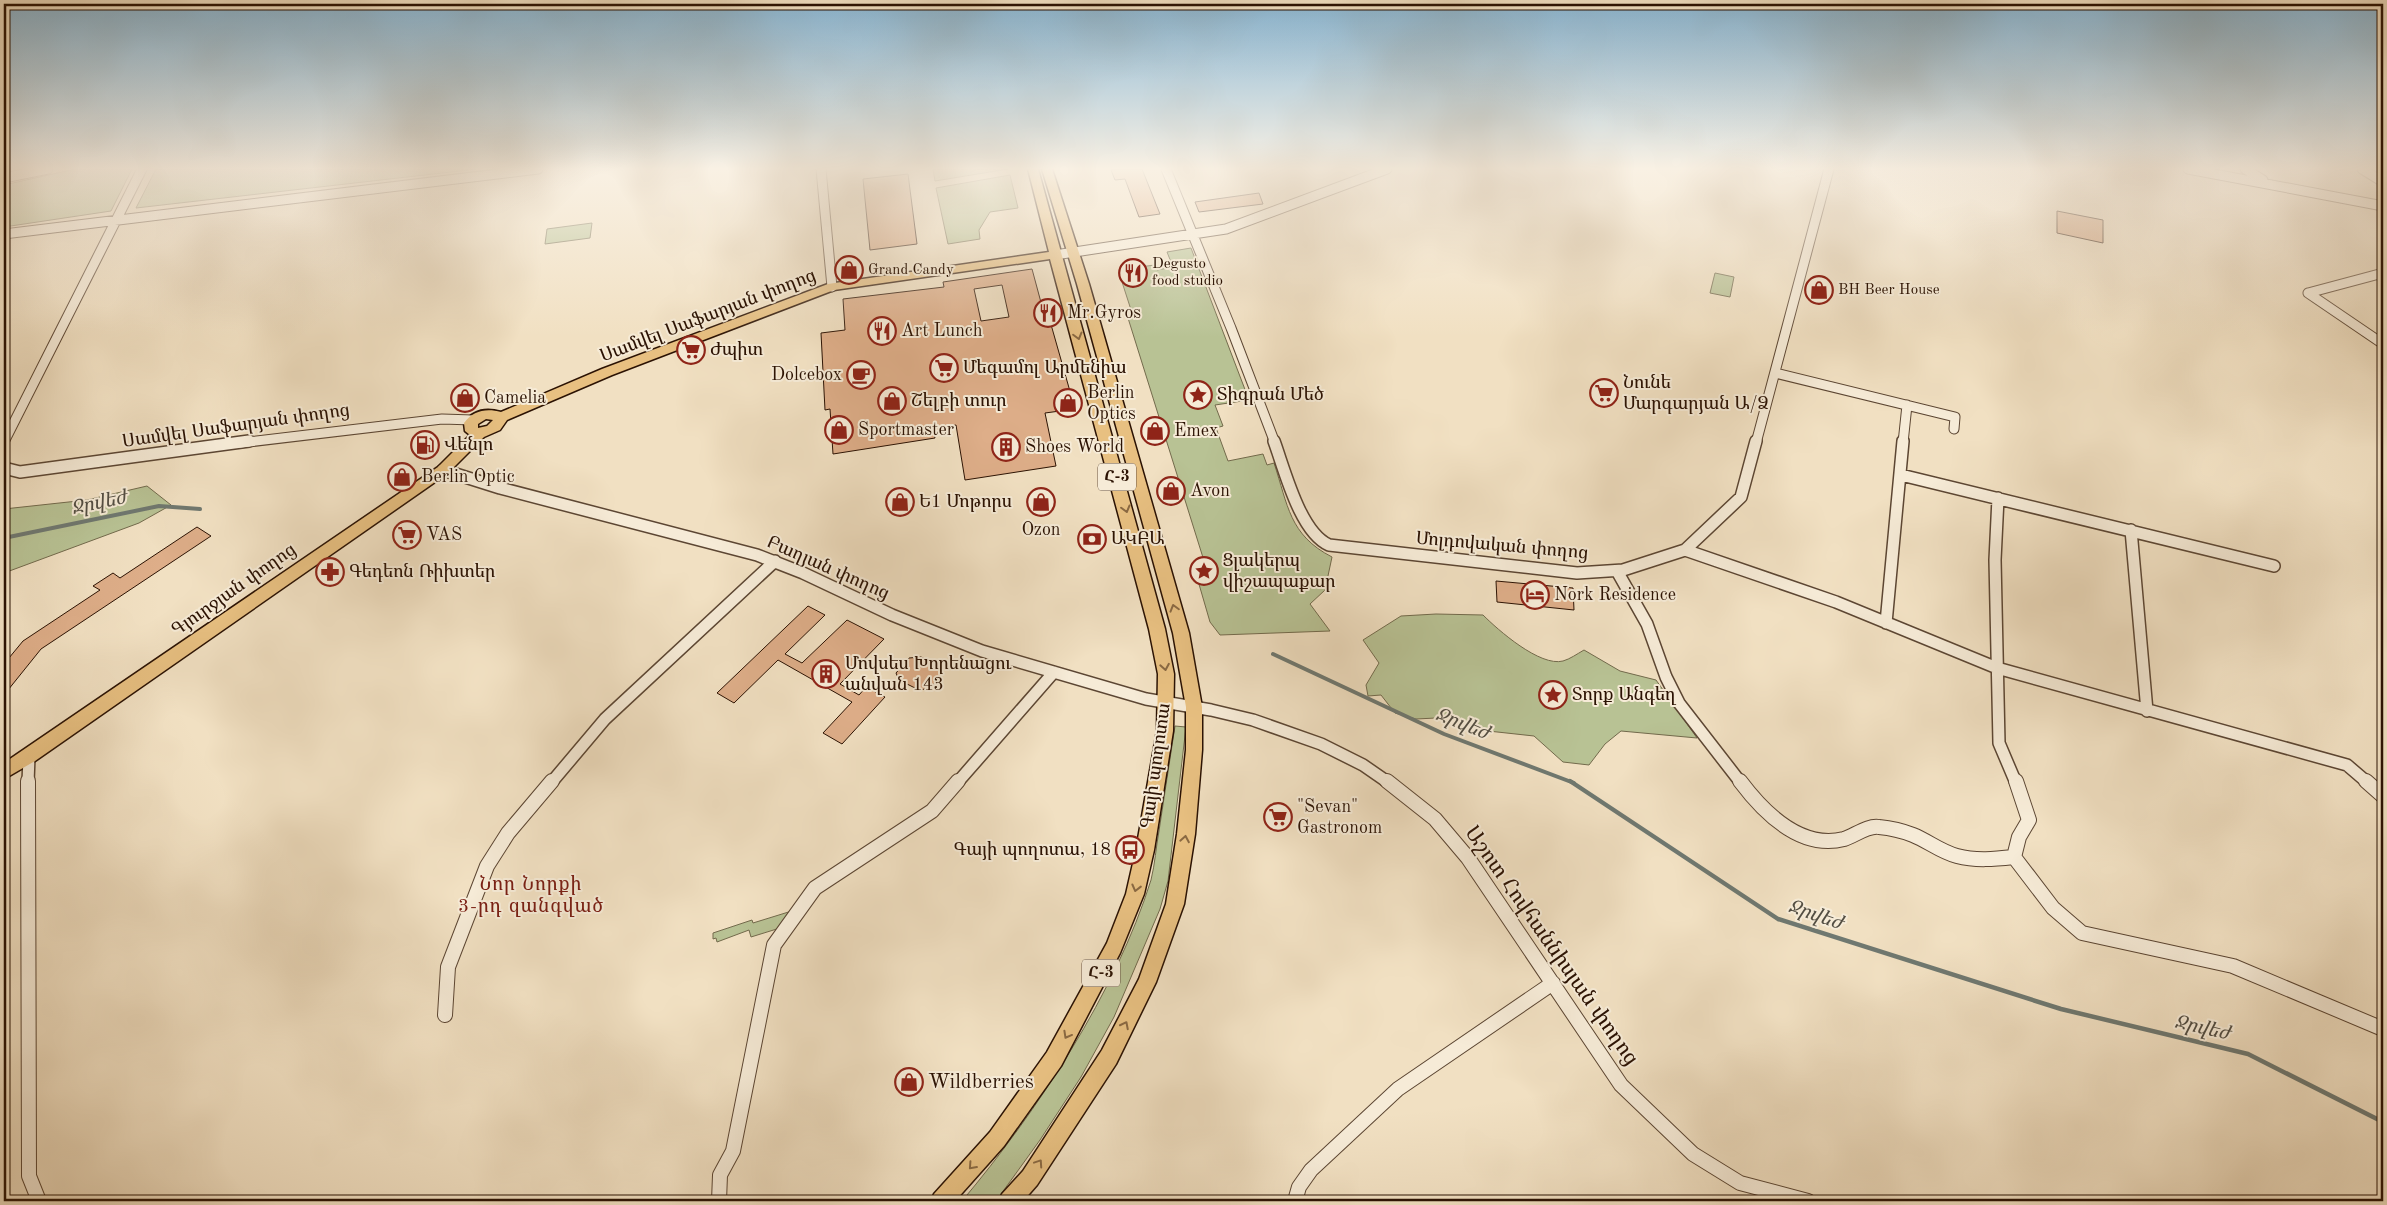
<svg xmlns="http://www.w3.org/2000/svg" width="2387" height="1205" font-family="'Old Standard TT','Noto Serif Armenian',serif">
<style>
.green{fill:#b8c294;stroke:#726a4c}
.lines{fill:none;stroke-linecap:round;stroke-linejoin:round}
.stream-far1{stroke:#6f7870;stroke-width:4}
.stream{stroke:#6f7870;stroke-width:4.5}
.building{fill:#deae89;stroke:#2b1203;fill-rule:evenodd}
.minor-far2-casing{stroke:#5c4633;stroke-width:11}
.minor-far1-casing{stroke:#5c4633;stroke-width:14}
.minor-casing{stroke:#5c4633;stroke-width:16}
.major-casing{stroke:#2b1203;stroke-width:3}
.minor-far2{stroke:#f6ebd7;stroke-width:9}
.minor-far1{stroke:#f6ebd7;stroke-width:11}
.minor{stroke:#f6ebd7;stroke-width:14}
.major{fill:#e8c081;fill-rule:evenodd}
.oneway{stroke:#8a6942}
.labels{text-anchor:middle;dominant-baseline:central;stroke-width:4;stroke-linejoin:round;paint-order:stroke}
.far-poi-label{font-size:15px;fill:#2b1203;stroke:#f6ebd7;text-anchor:start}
.shield{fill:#f6ebd7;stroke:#685343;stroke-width:1}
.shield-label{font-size:16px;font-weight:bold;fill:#2b1203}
.poi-label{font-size:18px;fill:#2b1203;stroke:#f6ebd7;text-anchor:start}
.street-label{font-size:18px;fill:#2b1203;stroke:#f6ebd7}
.water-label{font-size:19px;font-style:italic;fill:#534e43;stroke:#f6ebd7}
.neighbourhood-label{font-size:19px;letter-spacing:1px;fill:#7a1f14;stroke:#f6ebd7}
.near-street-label{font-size:21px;fill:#2b1203;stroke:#f6ebd7}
.near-poi-label{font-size:21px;fill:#2b1203;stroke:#f6ebd7;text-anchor:start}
</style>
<rect width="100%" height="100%" fill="#f1e0c2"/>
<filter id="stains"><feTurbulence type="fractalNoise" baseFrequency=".004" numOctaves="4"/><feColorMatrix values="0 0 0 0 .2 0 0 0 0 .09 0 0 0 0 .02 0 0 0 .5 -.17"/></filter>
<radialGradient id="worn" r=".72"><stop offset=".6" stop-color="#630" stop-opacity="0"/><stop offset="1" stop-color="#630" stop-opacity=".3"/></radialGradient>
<path class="green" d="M75,169H132L111,211L4,227V185Z
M156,169H477L136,208Z
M933,169H1008L935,181Z
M1010,175L1018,208L990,212L979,230L980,239L948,244L936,188Z
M592,223L590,238L545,244L547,229Z
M1191,248L1249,400L1215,405L1223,426L1216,428L1228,461L1263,454L1267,465L1274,463C1288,505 1289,535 1332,557L1325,590L1310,604L1330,631L1220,635L1210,622L1194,567L1205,564L1128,318L1133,316L1122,282L1142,279L1139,267L1155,265L1157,270L1173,267L1167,252Z
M1715,273L1734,277L1730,297L1710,293Z
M147,486L171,505L139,523L4,573V509L87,500Z
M1436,614L1483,615C1498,630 1540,667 1563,661C1570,659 1577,654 1584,650L1620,671L1656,680L1697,738L1621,731L1605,744L1589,765L1563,762L1534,736L1479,730L1456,717L1416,719L1395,713L1381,695L1368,696L1366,685L1379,663L1363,640L1401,616Z
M1175,726L1186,727L1168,881L1160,909L1114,1017L1081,1077L1040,1140L996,1201H962C1037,1112 1116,992 1151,880C1155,864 1156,847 1159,831C1164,796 1170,761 1175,726Z
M795,910L780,928L751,937L749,930L717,942L716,938L713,939V933L752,920L753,923Z"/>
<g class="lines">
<path class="stream-far1" d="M4,538L159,506L200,509
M1273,654L1444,734L1574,783"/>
<path class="stream" d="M1570,781L1778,919L2061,1009L2248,1054L2383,1122"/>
</g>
<path class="building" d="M1121,169H1142L1160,214L1139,217L1125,179L1115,180L1111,170Z
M908,174L917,244L870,250L863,179Z
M1259,193L1263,204L1199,212L1195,202Z
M2057,211L2103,220V243L2057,233Z
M1032,269L1046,321H1050L1075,409L1045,413L1056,466L965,480L956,425L939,428L940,433L934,434L935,438L833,454L830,409L825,410L821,333L845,330L843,299L944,287L943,282ZM1002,285L1009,317L981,321L974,289Z
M197,527L211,536L41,649L4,695V664L23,641L100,590L93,586L113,573L120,578Z
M1496,581L1573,588L1574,610L1497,602Z
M808,606L825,615L785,654L802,663L847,620L884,639L840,684L859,695L866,687L885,697L842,744L823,733L852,702L778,660L734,703L717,693Z
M921,657L940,666L942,673L931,688L919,690L899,680L896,673L909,658Z
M908,1070L922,1083L910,1095L896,1081Z"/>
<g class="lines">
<defs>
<path id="minor-far2" d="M821,169L832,287
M1166,169L1231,328L1275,443
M2188,169L2383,206
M2245,169L2263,180
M2362,169L2383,182
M4,178L48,169
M4,234L538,169
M1055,255L1226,229L1387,169
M2308,293L2383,344
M2308,293L2383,273
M1775,373L1955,417L1954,429
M4,442L142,169
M240,443L442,419L473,420
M1756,443L1829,169
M1903,443L1907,405"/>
<path id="minor-far1" d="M1274,441C1285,471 1300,532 1329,545L1577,573L1623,570L1685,550L1741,497L1756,441
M4,468L20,472L249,441
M443,470L500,488L757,555L803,573L892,615L982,651L1146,699L1211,710L1253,720L1321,744L1363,765L1389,783
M1901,475L2274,566
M1998,498L1995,560L1999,743L2016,783
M2131,530L2147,711
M1685,550L1836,602L1997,668L2347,765L2368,783
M1617,571L1647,624L1666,677L1679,703L1741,783
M1886,623L1903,441
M28,783L29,756
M551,783L605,719L775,561
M957,783L1054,672"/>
<path id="minor" d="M28,781L29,1176L39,1201
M1387,781L1435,819L1468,858L1621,1085L1693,1154L1740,1183L1808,1201
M1740,781C1764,813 1800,850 1844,839C1854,836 1868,825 1879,827C1890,828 1903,831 1913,835C1928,841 1941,852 1957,856C1976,861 1995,859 2014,857
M2366,781L2383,796
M2014,857L2019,837L2029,820L2016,781
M2014,857L2053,908L2082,933L2233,966L2383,1029
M445,1015L448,967L487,866L508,833L552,781
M719,1201L720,1175L733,1151L774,945L815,888L932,811L958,781
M1295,1201L1299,1187L1311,1170L1398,1089L1553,983"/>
<path id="major" d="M1028,169H1038L1165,629L1174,674L1173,731L1154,850L1144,894L1120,953L1061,1066L1004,1146L955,1201H931L934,1194L990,1132L1047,1052L1107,943L1126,894L1136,850L1157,731L1158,674L1149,629L1050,259L834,290L612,375L507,420L500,430L484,437L448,473L35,761L4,779V763L438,467L470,435L465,431L464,423C473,410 487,408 501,412L602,369L828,284L1049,252ZM486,419L493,420L487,426L478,428V424Z
M1042,169H1052L1089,284L1189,633L1202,707V750L1195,834L1184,904L1156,982L1116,1064L1037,1185L1023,1201H999L1002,1194L1023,1171L1102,1050L1139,979L1166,904L1177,834L1186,750V707L1173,633L1077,284Z"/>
</defs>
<use href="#minor-far2" class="minor-far2-casing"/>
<use href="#minor-far1" class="minor-far1-casing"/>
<use href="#minor" class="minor-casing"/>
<use href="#major" class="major-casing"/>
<use href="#minor-far2" class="minor-far2"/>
<use href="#minor-far1" class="minor-far1"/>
<use href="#minor" class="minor"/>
<use href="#major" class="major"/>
</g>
<defs><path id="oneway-chevron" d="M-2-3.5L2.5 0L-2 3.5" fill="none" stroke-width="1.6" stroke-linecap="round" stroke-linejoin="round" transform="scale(1.25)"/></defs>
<g class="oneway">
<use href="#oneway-chevron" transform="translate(1078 336) rotate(75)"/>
<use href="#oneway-chevron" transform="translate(1126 509) rotate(75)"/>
<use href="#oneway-chevron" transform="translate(1174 608) rotate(-106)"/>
<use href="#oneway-chevron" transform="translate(1165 667) rotate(80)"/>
<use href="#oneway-chevron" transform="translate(1185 839) rotate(-80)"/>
<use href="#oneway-chevron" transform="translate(1136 888) rotate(104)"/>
<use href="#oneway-chevron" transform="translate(1125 1025) rotate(-63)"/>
<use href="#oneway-chevron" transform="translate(1067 1035) rotate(119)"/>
<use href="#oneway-chevron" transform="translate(1039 1163) rotate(-56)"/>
<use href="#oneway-chevron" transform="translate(972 1166) rotate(132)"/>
</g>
<linearGradient id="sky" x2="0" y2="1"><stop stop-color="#89b7d5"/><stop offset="0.5" stop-color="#f9f1e4"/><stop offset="1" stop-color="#f9f1e4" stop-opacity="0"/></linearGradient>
<rect width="2387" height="337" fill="url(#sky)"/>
<defs>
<symbol id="shop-ring" viewBox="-11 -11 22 22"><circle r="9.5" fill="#f6ebd7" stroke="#8f2418" stroke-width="1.5"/><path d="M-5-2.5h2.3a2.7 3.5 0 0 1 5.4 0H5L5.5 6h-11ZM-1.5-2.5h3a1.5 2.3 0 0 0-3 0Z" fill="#8f2418"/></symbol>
<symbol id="restaurant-ring" viewBox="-11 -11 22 22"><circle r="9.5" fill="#f6ebd7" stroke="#8f2418" stroke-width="1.5"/><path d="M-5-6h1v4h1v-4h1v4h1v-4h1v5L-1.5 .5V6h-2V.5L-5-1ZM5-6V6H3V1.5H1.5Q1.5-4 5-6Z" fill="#8f2418"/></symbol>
<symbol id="supermarket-ring" viewBox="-11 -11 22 22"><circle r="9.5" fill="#f6ebd7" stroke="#8f2418" stroke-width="1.5"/><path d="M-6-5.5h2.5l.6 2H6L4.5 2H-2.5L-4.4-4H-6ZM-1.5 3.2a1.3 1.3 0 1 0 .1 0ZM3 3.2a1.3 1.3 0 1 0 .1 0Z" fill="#8f2418"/></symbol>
<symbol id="cafe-ring" viewBox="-11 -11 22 22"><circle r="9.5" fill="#f6ebd7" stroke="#8f2418" stroke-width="1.5"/><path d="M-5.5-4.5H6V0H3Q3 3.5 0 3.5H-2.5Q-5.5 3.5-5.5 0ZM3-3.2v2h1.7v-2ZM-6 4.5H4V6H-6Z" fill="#8f2418"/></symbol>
<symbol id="sight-ring" viewBox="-11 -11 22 22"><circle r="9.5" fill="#f6ebd7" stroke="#8f2418" stroke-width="1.5"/><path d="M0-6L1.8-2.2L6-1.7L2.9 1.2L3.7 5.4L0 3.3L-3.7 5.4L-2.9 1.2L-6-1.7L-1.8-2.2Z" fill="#8f2418"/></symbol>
<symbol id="fuel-ring" viewBox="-11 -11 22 22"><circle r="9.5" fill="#f6ebd7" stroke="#8f2418" stroke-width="1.5"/><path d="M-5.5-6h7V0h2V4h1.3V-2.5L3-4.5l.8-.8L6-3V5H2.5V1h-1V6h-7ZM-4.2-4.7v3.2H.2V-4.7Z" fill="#8f2418"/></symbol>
<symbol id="building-ring" viewBox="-11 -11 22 22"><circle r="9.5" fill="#f6ebd7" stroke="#8f2418" stroke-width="1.5"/><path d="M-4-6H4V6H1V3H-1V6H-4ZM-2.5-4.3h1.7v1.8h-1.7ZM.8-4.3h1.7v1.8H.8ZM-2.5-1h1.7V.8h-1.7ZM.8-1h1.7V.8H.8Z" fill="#8f2418"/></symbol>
<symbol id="bank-ring" viewBox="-11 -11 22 22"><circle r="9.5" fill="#f6ebd7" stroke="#8f2418" stroke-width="1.5"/><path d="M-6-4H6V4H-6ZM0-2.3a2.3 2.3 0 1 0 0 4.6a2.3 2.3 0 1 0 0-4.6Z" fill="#8f2418"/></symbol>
<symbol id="pharmacy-ring" viewBox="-11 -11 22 22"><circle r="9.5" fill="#f6ebd7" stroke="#8f2418" stroke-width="1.5"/><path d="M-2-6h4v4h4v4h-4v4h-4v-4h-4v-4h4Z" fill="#8f2418"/></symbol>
<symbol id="hotel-ring" viewBox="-11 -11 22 22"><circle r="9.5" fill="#f6ebd7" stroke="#8f2418" stroke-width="1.5"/><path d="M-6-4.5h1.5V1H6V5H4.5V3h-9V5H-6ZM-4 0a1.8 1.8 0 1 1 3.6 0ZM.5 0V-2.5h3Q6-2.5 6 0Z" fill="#8f2418"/></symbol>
<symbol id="bus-ring" viewBox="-11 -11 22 22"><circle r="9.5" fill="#f6ebd7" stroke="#8f2418" stroke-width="1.5"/><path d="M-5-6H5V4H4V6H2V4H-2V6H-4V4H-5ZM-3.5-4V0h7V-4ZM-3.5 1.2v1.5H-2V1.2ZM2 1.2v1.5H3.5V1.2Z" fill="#8f2418"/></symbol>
</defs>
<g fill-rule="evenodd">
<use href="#shop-ring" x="833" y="254" width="32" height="32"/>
<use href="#restaurant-ring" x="1117" y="257" width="32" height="32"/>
<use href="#shop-ring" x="1803" y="274" width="32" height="32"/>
<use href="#restaurant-ring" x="1032" y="297" width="32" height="32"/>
<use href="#restaurant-ring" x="866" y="315" width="32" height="32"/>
<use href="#supermarket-ring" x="675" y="334" width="32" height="32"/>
<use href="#supermarket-ring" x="928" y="352" width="32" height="32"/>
<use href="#cafe-ring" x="845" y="359" width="32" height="32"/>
<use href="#supermarket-ring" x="1588" y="377" width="32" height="32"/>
<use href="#sight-ring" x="1182" y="379" width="32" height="32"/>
<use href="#shop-ring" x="449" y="382" width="32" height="32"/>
<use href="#shop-ring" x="876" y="385" width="32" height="32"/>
<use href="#shop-ring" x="1052" y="387" width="32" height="32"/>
<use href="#shop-ring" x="823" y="414" width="32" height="32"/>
<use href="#shop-ring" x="1139" y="415" width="32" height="32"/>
<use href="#fuel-ring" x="409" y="429" width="32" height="32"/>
<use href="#building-ring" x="990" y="431" width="32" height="32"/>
<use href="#shop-ring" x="386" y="461" width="32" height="32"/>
<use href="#shop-ring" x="1155" y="475" width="32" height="32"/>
<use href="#shop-ring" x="884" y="486" width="32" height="32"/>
<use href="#shop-ring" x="1025" y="486" width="32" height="32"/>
<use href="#supermarket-ring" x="391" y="519" width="32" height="32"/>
<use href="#bank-ring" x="1076" y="523" width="32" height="32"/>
<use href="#sight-ring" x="1188" y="555" width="32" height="32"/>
<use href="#pharmacy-ring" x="314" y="556" width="32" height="32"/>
<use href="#hotel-ring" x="1519" y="579" width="32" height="32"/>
<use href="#building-ring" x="810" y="658" width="32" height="32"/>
<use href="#sight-ring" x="1537" y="679" width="32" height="32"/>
<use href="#supermarket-ring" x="1262" y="801" width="32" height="32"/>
<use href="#bus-ring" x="1114" y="834" width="32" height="32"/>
<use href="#shop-ring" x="893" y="1066" width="32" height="32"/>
</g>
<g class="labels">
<g class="far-poi-label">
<text x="1152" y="264">Degusto<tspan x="1152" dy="17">food studio</tspan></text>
<text x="868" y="270">Grand Candy</text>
<text x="1838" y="290">BH Beer House</text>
</g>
<g class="shield">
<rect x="1098" y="463.5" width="38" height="27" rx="4"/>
<rect x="1082" y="959.5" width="38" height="27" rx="4"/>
</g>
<g class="shield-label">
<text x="1117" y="477">Հ-3</text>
<text x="1101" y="973">Հ-3</text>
</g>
<g class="poi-label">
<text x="1067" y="313">Mr.Gyros</text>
<text x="901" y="331">Art Lunch</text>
<text x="710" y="350">Ժպիտ</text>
<text x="963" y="368">Մեգամոլ Արմենիա</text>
<text x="842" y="375" text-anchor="end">Dolcebox</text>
<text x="1623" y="383">Նունե<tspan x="1623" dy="21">Մարգարյան Ա/Ձ</tspan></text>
<text x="1087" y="393">Berlin<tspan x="1087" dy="21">Optics</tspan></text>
<text x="1217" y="395">Տիգրան Մեծ</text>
<text x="484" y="398">Camelia</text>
<text x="911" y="401">Շելբի տուր</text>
<text x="858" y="430">Sportmaster</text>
<text x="1174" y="431">Emex</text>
<text x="444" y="445">Վենլո</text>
<text x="1025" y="447">Shoes World</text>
<text x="421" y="477">Berlin Optic</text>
<text x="1190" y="491">Avon</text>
<text x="919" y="502">Ե1 Մոթորս</text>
<text x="1041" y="530" text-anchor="middle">Ozon</text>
<text x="426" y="535">VAS</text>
<text x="1111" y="539">ԱԿԲԱ</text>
<text x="1223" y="561">Ցլակերպ<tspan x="1223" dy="21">վիշապաքար</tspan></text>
<text x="349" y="572">Գեդեոն Ռիխտեր</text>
<text x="1554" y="595">Nork Residence</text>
<text x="845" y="664">Մովսես Խորենացու<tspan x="845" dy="21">անվան 143</tspan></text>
<text x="1572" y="695">Տորք Անգեղ</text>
<text x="1297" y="807">"Sevan"<tspan x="1297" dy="21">Gastronom</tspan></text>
<text x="1111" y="850" text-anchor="end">Գայի պողոտա, 18</text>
</g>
<g class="street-label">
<text transform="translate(708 316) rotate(-21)">Սամվել Սաֆարյան փողոց</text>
<text transform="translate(236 426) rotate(-8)">Սամվել Սաֆարյան փողոց</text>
<text transform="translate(1502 546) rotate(5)">Մոլդովական փողոց</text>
<text transform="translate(828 568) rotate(24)">Բաղյան փողոց</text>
<text transform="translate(234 590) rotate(-35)">Գյուրջյան փողոց</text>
<text transform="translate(1156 766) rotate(-82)">Գայի պողոտա</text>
</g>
<g class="water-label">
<text transform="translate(99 504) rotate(-12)">Ջրվեժ</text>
<text transform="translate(1462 725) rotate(22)">Ջրվեժ</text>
<text transform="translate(1815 916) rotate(19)">Ջրվեժ</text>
<text transform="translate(2202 1029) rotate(13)">Ջրվեժ</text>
</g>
<g class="neighbourhood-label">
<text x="531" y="885">Նոր Նորքի<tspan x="531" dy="22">3-րդ զանգված</tspan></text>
</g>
<g class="near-street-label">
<text transform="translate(1551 946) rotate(55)">Աշոտ Հովհաննիսյան փողոց</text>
</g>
<g class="near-poi-label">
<text x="928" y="1082">Wildberries</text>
</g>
</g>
<rect width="2387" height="1205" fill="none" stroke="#f1e0c2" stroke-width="20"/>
<rect x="5" y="5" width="2377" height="1195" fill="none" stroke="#2b1203" stroke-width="2.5"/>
<rect x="10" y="10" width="2367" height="1185" fill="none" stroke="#2b1203"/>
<rect width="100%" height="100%" filter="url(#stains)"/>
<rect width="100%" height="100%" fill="url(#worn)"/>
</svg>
